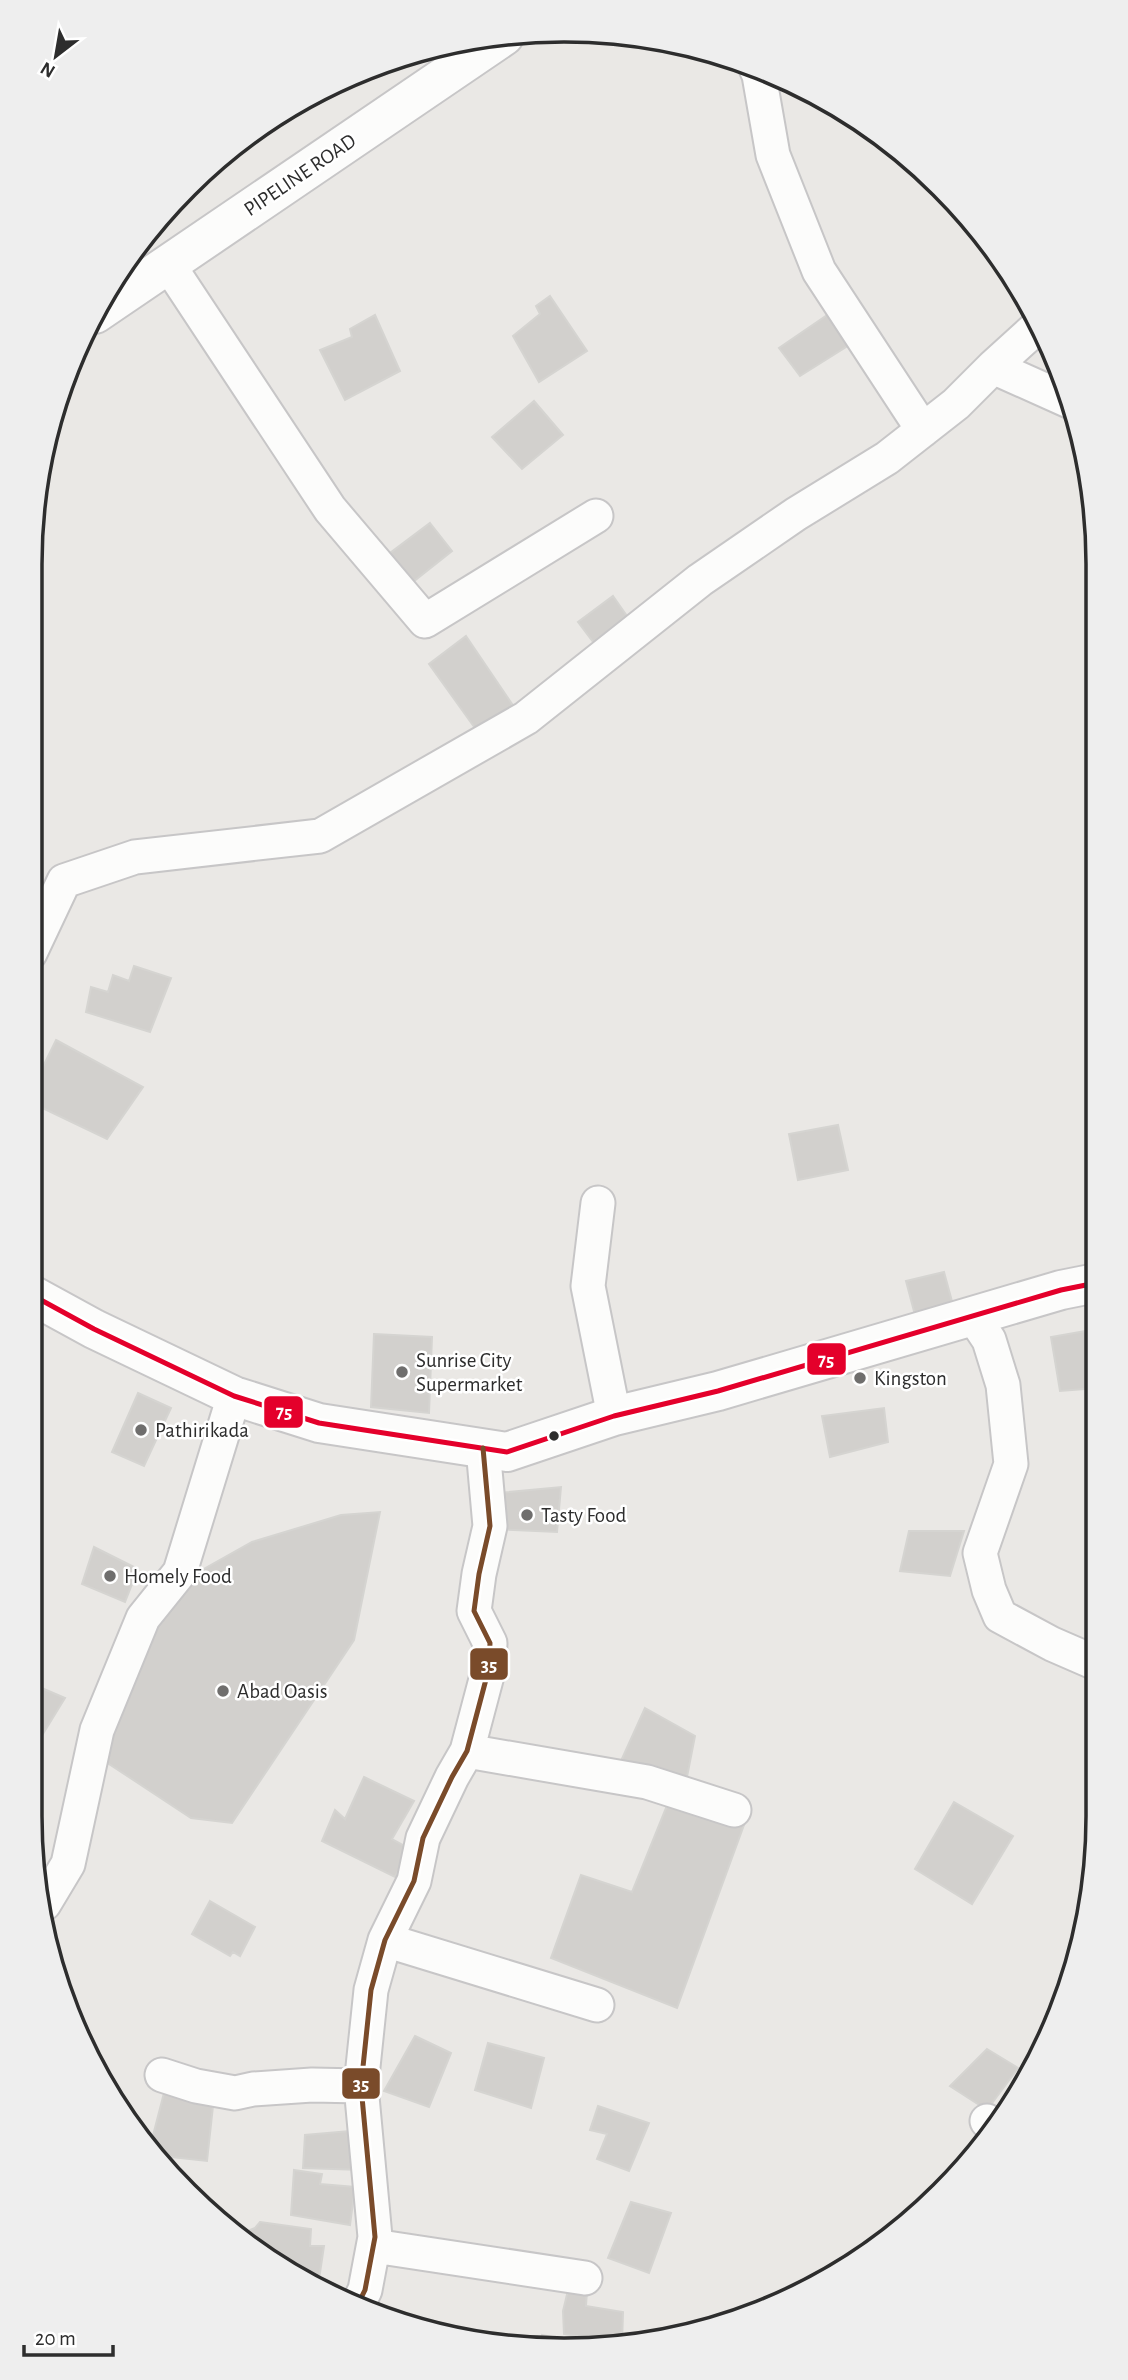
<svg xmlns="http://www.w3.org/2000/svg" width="1128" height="2380" font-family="'Alegreya Sans',sans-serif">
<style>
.building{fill:#d2d0cd;stroke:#d5d4d1;stroke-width:2}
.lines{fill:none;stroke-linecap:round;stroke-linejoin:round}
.street-casing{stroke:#c7c6c7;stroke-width:37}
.secondary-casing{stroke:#c7c6c7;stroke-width:42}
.street{stroke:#fcfcfb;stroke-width:33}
.secondary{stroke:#fcfcfb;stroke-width:38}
.bus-1-casing{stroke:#fff;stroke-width:10}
.bus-2-casing{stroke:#fff;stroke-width:10}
.bus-1{stroke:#e4002b;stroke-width:5}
.bus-2{stroke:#7a4b2a;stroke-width:5}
.poi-dot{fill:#6f6e6d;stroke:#fff;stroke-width:2.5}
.bus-dot{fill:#2d2d2d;stroke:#fff;stroke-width:2.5}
.labels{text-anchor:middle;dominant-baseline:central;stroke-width:5;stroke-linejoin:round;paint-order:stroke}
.street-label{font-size:21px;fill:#2d2d2d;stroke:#fff}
.poi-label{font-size:21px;fill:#2d2d2d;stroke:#fff;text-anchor:start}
.rim{fill:none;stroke:#2d2d2d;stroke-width:3.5}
.line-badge{stroke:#fff;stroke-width:2.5}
.badge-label{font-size:19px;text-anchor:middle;font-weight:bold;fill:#fff}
</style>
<rect width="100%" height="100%" fill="#eae8e5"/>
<path class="building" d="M154,226L159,235L130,254Z
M550,296L587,351L539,382L513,336L540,314L536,306Z
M830,313L854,342L800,376L779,348Z
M375,315L400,371L345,400L320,350L352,337L350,329Z
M534,401L563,435L522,469L492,437Z
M430,523L452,551L409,585L386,556Z
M613,596L634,626L600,651L578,622Z
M466,636L514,707L477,731L429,664Z
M134,966L171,978L150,1032L86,1012L91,987L108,992L113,975L129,981Z
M56,1040L143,1087L107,1139L30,1102V1093Z
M838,1125L848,1170L798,1180L789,1134Z
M944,1272L953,1305L915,1315L906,1281Z
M1097,1329V1388L1060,1391L1051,1337Z
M374,1334L432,1337L429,1413L371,1407Z
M138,1393L171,1408L144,1466L112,1452Z
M884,1408L888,1442L830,1457L822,1416Z
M561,1487L557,1532L494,1529L499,1493Z
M380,1512L354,1640L232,1823L191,1818L100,1758L149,1628L186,1579L252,1542L341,1515Z
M909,1531H964L950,1576L900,1571Z
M94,1547L138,1569L125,1602L82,1584Z
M30,1683L65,1698L30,1755Z
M645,1708L695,1736L686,1782L620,1763Z
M364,1777L414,1801L392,1839L410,1849L395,1877L322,1841L335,1810L345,1819Z
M954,1802L1013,1836L972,1904L915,1869Z
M668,1803L744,1825L677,2008L551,1958L581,1875L632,1892Z
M210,1901L255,1927L240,1956L233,1952L230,1956L192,1934Z
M415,2036L451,2053L429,2107L384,2091Z
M488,2043L544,2058L531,2108L475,2090Z
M987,2049L1018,2068L987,2110L950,2086Z
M164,2093L213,2106L207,2161L153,2155L149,2151Z
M598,2106L649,2123L629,2171L597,2159L607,2134L590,2130Z
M361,2130L362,2170L303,2168L305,2135Z
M294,2170L322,2174L320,2184L355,2187L350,2225L291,2215Z
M195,2199L216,2206L212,2218L211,2217Z
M631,2202L671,2213L649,2273L608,2258Z
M260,2222L311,2229L310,2246H324L318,2286L297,2278L248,2243L250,2230L255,2228Z
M569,2286L587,2291L586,2306L623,2312L622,2344L564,2334L563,2311Z
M542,2335L587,2344L539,2343Z"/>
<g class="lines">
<defs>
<path id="street" d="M755,66L759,75L773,155L819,271L923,430
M168,264L330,509L425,621L596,516
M993,367L1038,326
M30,953L64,881L135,857L320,836L526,718L700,580L796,514L887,458L956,404L993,367L1069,401
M598,1203L588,1286L614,1416
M973,1316L989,1340L1003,1385L1011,1464L980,1553L989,1590L1000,1616L1052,1644L1098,1664
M467,1751L647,1782L734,1810
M44,1904L68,1864L97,1730L143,1618L180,1572L234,1396
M385,1940L597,2005
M162,2075L196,2086L235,2093L253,2089L312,2085L361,2086
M987,2121L993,2125
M374,2246L585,2278
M359,2302L365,2290L375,2237L361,2086L371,1990L385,1940L414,1881L423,1838L452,1777L467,1751L489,1668L490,1643L474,1611L479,1574L490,1526L483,1448"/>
<path id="secondary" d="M95,314L504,36
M30,1294L94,1329L234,1396L319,1423L507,1452L614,1416L718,1391L1061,1290L1096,1283"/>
</defs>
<use href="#street" class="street-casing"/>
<use href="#secondary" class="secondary-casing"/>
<use href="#street" class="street"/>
<use href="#secondary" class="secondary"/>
<defs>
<path id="bus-1" d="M30,1294L94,1329L234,1396L319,1423L507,1452L614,1416L718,1391L1061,1290L1096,1283"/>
<path id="bus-2" d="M359,2302L365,2290L375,2237L361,2086L371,1990L385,1940L414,1881L423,1838L452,1777L467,1751L489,1668L490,1643L474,1611L479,1574L490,1526L483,1448"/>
</defs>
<use href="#bus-1" class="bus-1-casing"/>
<use href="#bus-2" class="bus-2-casing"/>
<use href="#bus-1" class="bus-1"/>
<use href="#bus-2" class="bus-2"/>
</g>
<g class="poi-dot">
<circle cx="402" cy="1372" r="7"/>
<circle cx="860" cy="1378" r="7"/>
<circle cx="141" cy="1430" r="7"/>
<circle cx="527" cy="1515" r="7"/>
<circle cx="110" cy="1576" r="7"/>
<circle cx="223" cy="1691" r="7"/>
</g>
<circle class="bus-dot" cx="554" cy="1436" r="6"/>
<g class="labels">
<g class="street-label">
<text transform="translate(300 175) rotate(-34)">PIPELINE ROAD</text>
</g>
<g class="poi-label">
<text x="416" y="1360">Sunrise City<tspan x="416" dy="24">Supermarket</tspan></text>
<text x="874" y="1378">Kingston</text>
<text x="155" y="1430">Pathirikada</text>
<text x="541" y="1515">Tasty Food</text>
<text x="124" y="1576">Homely Food</text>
<text x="237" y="1691">Abad Oasis</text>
</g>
</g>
<path d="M0 0H1128V2380H0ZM564 42H564A522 522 0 0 1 1086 564V1816A522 522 0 0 1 564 2338H564A522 522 0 0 1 42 1816V564A522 522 0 0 1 564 42Z" fill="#eee" fill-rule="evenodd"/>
<path class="rim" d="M564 42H564A522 522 0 0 1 1086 564V1816A522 522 0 0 1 564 2338H564A522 522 0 0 1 42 1816V564A522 522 0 0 1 564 42Z"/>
<g class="line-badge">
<rect x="806" y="1342" width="41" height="34" rx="7" fill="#e4002b"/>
<rect x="263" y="1395" width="41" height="34" rx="7" fill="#e4002b"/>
<rect x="469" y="1647" width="40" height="34" rx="7" fill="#7a4b2a"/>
<rect x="341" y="2067" width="40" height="33" rx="7" fill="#7a4b2a"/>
</g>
<g class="badge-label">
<text x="826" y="1366">75</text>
<text x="284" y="1418">75</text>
<text x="489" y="1671">35</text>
<text x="361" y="2090">35</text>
</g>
<g transform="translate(56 56) rotate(211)" stroke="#ffffff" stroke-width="5" paint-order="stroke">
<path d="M0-5L12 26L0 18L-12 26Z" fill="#2d2d2d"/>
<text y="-10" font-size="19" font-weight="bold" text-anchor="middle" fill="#2d2d2d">N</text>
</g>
<path d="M24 2345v10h89v-10" fill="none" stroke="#2d2d2d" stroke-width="3.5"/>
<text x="35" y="2345" font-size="21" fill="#2d2d2d" stroke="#ffffff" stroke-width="5" paint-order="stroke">20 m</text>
</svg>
